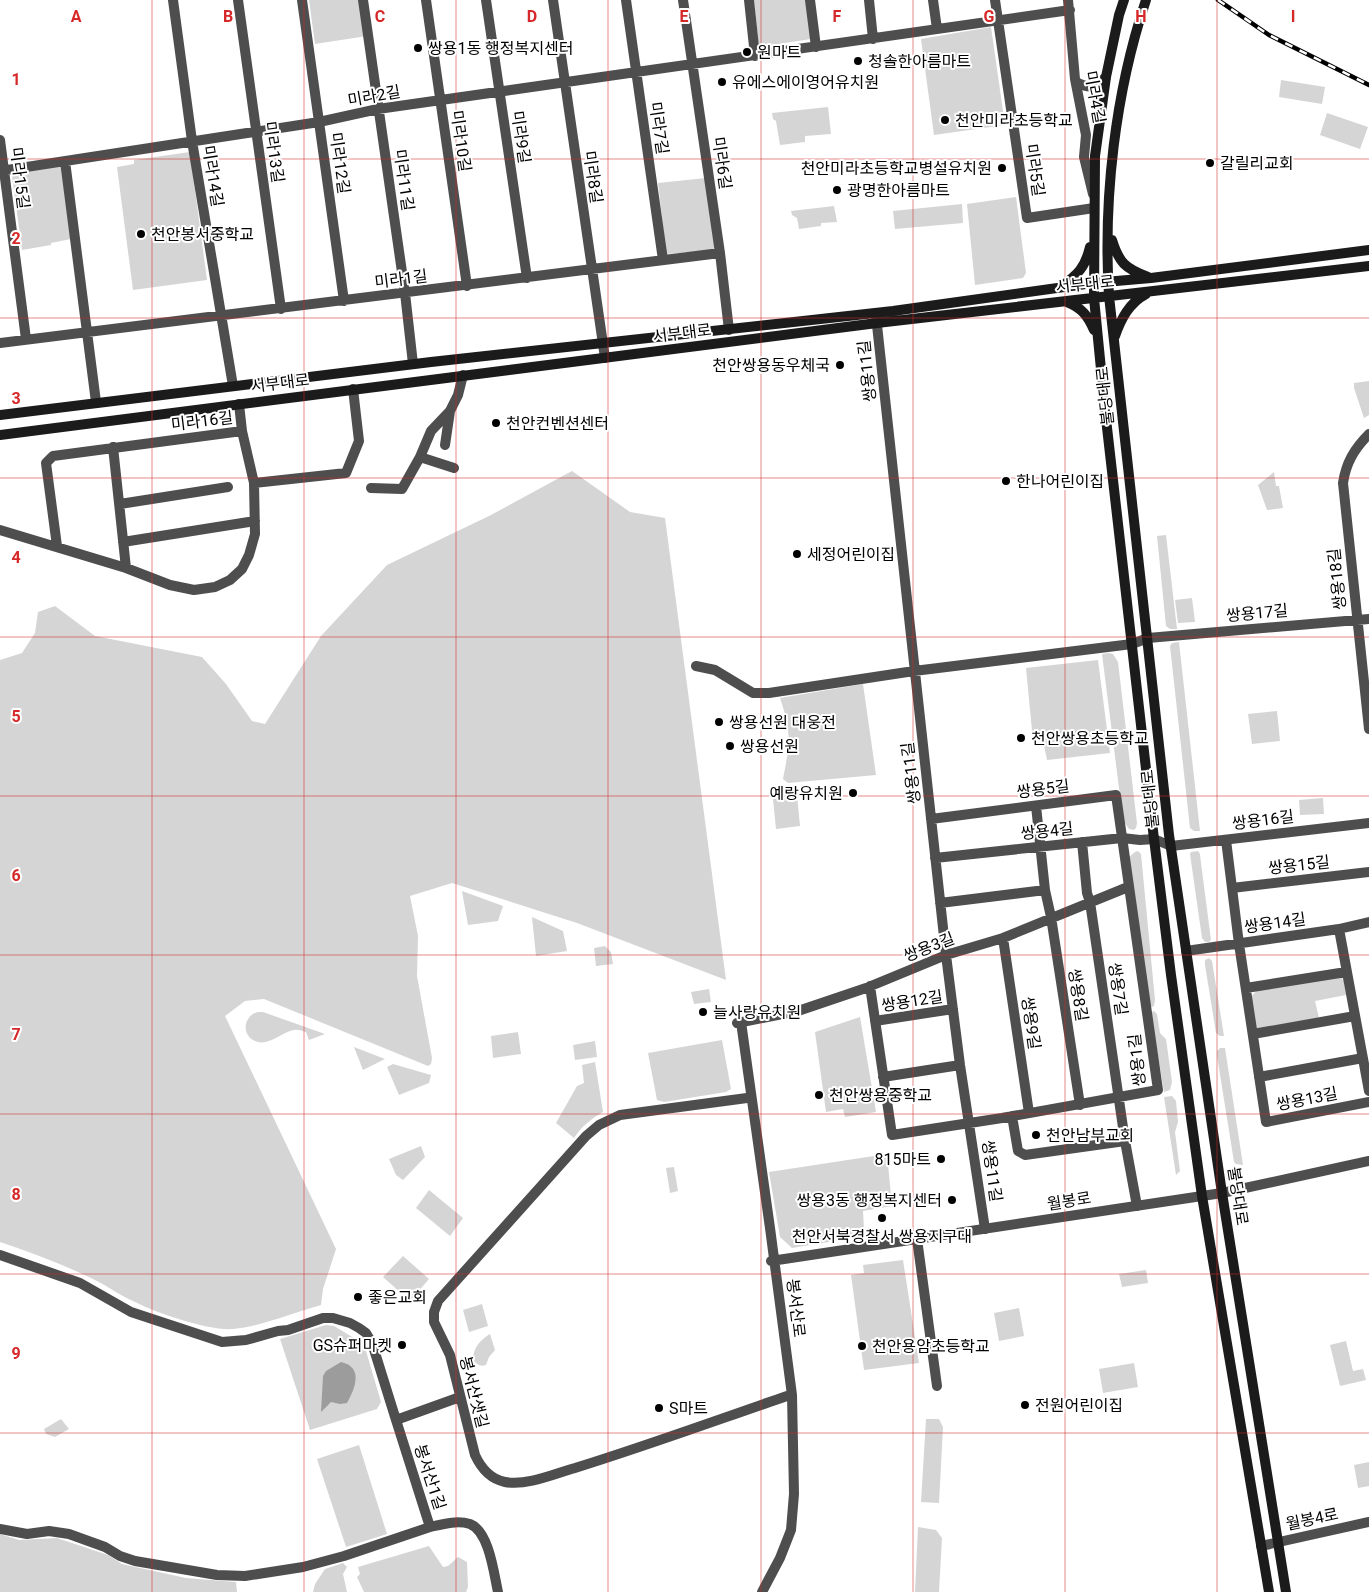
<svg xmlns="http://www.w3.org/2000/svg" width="1369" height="1592" font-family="Roboto,'Noto Sans KR',sans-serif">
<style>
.green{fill:#d5d5d5}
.water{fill:#9c9c9c}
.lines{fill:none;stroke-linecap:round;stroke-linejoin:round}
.minor{stroke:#4e4e4e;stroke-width:10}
.tertiary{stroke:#4e4e4e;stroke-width:10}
.secondary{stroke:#1b1b1b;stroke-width:10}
.rail-casing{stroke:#000;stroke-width:4.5}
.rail{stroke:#fff;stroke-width:2.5;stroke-dasharray:8;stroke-linecap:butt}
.grid{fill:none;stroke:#d62828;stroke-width:1;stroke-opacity:0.55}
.poi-dot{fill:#000;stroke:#fff;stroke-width:2}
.labels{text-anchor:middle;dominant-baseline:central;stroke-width:4;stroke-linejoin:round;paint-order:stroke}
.poi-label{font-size:16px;fill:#000;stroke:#fff;text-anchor:start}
.street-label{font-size:16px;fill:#000;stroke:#fff}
.grid-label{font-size:16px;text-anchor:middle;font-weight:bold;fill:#d62828;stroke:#fff;stroke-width:4;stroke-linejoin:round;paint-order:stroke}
</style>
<rect width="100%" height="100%" fill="#fff"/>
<path class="green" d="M309,0H362L367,36L315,44Z
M754,0H806L811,39L759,47Z
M991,27L1005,125L934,135L921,39Z
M1281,80L1325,87L1322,104L1279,97Z
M828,107L831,134L805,136V142L780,145L776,121L773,119L772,113Z
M1327,113L1368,127L1360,149L1320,135Z
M190,152L207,280L133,290L117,167L134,164V160Z
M57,165L62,168L71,239L51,243V245L22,250L12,176L15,171Z
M706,178L715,247L713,250L668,254L666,252L658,183Z
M1016,197L1026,273L1023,278L975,285L967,204Z
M962,204L963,223L895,229L893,211Z
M834,206L837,222L821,223V226L799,229L797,218L792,215L791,211Z
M1369,381V415L1364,418L1354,388V383Z
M572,471L630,512L665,518L726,980L577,923L452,883L410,896L418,936L417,976L432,1058L431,1064L428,1066L264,999L245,1001L225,1016L336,1249L323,1289L321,1305C292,1313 263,1326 233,1329C209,1331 157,1313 135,1302C121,1296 109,1287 95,1280C65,1265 32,1253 0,1242V660L22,653L35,633L38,612L55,606L95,636L202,657L226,684L252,721L265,724L321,636L387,565L491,515Z
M1274,472L1276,486H1279L1283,508L1267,510L1258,485Z
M1166,535L1177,629H1170L1166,626L1157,536Z
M1192,598L1195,622L1178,623L1175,600Z
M1179,642L1200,831H1194L1190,828L1170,646L1172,643Z
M1109,653L1113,654L1118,662L1137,823L1136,828L1134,830L1129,829L1125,823L1119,788L1102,654Z
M1098,660L1110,753L1047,760L1043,741H1033L1026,668Z
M863,684L876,775L788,783L783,779C790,743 792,733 780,698Z
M1277,711L1280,741L1252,744L1248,714Z
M797,795L800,826L776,829L773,799Z
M1323,798L1324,814L1300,815L1299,800Z
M1138,851L1141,854L1155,1000L1154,1006L1152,1007L1150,1005L1128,858L1135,852Z
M1198,851L1200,854L1201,863L1211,940L1209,942H1205L1202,938L1190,854L1191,852Z
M462,891L503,906L498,921L468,925Z
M532,917L563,931L567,951L536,956Z
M605,946L611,952L613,964L596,966L594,948Z
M1209,958L1212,961L1224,1036H1220L1216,1033L1205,965V960Z
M1341,977L1344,981L1346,995L1315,1001L1319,1018L1255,1029L1250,998L1257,990Z
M709,989L711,1002L694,1004L691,992Z
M1154,1011L1157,1014L1160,1033L1166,1039L1172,1082L1170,1090L1164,1092L1152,1018V1012Z
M258,1012H263L325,1034L309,1040L306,1032C302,1031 298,1029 294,1030C282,1032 270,1045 258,1042C241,1038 242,1016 258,1012Z
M860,1017L876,1112L845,1117L843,1109L826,1112L815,1032Z
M518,1032L521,1054L493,1058L491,1036Z
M722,1040L731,1089L726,1092L664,1102L657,1100L648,1053Z
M595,1041L597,1057L575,1060L573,1045Z
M354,1047L385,1059L363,1070Z
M1220,1048H1225L1243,1165L1236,1164L1234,1162L1217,1056V1051Z
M595,1062L603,1112C591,1119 582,1126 574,1138L556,1123L577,1086L584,1083L582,1065Z
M393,1064L431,1075L429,1083L399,1095L387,1067Z
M1172,1096L1176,1101L1178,1122L1175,1132L1180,1171L1176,1175L1164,1097Z
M421,1146L425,1157L403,1180L396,1175L389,1159Z
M887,1154L892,1206L863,1211L864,1230L859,1237L792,1248L780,1237L769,1172Z
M674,1167L678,1191L670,1193L666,1168Z
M429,1190L463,1218L450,1236L416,1208Z
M403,1256L429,1279L410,1301L383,1277Z
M903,1260L919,1363L864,1370L851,1275L864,1273L863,1265Z
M1146,1270L1148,1283L1122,1287L1119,1274Z
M482,1304L488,1326L469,1332L463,1310Z
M1019,1308L1024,1336L999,1341L994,1313Z
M326,1325L334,1326L364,1344L381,1402L377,1409L310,1430L280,1339Z
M490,1334L495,1350L489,1357L486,1365C480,1367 477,1364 473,1360C473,1348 480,1340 490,1334Z
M1346,1341L1353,1371L1363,1369L1366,1380L1340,1386L1330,1345Z
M1134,1363L1138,1387L1103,1393L1099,1369Z
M61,1419L69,1429L55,1437L46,1434L44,1429Z
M926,1419H939L943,1427L939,1503L921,1502Z
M359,1445L387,1534L346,1547L317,1459Z
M1369,1462V1486L1358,1488L1354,1465Z
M918,1527L936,1530L942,1538L939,1592H915Z
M0,1534L19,1540L57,1538L108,1555L122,1564L140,1568L186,1578L236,1582L237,1592H0Z
M429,1546L443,1567L448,1566L458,1557L467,1562L468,1587L466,1592H364L357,1577L360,1574L358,1567Z
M343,1563L347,1567L343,1574L347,1592H313L315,1584L325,1569Z"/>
<path class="water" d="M341,1362C364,1367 355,1389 347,1403L340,1404L331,1402L321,1412L323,1376L326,1371Z"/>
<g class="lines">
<path class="minor" d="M173,0L192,141L233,386
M238,0L281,309
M302,0L344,301
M363,0L405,293L413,364
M426,0L467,286
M486,0L527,278
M553,0L605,358
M626,0L663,260
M683,0L720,253L729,330
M749,0L755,56
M810,0L816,47
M869,0L873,39
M933,0L937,29
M995,0L1027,218L1094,208
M1068,0L1075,79L1086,135L1084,157L1093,194
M1076,82C1091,90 1095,87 1106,77
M0,140L26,339
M65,161L96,402
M0,171L319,122L378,109L1070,10
M876,316L946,955L960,1065L985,1229
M0,343L720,253
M239,404L242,431
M1369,434C1354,449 1346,463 1343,483L1369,729
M445,445L450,411
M113,447L126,568
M420,457L454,468
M254,483L346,473L359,441L353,389
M371,488L402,489L420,457L431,431L450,411L458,395L463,375
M120,504L228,487
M0,530L126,568L170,585L194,590L215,587L230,580L242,569L249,555L255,534L254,483L242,431L53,456L46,463L57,546
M123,542L255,521
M696,666L715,670L753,693H769L914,671L1132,644L1148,638L1369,619
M1036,806L1045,890L1051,917L1080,1105
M1226,840L1239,944L1266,1122L1369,1102
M1082,842L1087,893L1090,902L1125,1141L1137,1206
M935,858L1122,838L1140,840L1154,839L1171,846L1369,823
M1232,888L1369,872
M940,903L1045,890
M1339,929L1369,1091
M1003,938L1029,1113
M1186,951L1339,929L1369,922
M870,986L892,1135L1002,1118L1158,1090L1116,795L931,819
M1246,988L1346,972
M875,1021L953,1009
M737,1023L798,1011L866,988L946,955L1003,938L1128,887
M1253,1034L1355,1016
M883,1077L960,1065
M1259,1077L1363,1058
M747,1098L620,1115L599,1125L586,1136L438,1301L434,1312V1322L450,1355L475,1455C481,1468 490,1479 505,1482C527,1486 554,1474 575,1468C646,1446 717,1420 787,1396
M1012,1116L1018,1151L1025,1155L1125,1141
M917,1239L937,1386
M0,1255L80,1283L131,1312L222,1342L246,1340L278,1331L288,1330L323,1318H333L350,1323L359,1328L366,1333L372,1343L396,1420
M460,1397L396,1420L430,1527C443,1524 457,1520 470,1524C489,1531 494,1574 498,1592
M0,1529L27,1534L49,1531L69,1534L105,1547L120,1556L135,1561L217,1575L245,1576L303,1567L344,1556L430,1527"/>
<path class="tertiary" d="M741,1022L770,1228L792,1395L794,1494L791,1530L780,1558L762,1592
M771,1261L1222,1193L1369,1161
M1261,1546L1369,1522"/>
<path class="secondary" d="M1124,0L1119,15L1106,77L1095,156L1094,298L1105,410L1154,839L1171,975L1202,1196L1269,1592
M1146,0C1115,93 1103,199 1109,296L1169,835L1222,1193L1286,1592
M1112,240C1119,263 1126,269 1148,277
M1061,287C1078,274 1085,268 1090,247
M1067,302C1082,308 1088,316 1094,330
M1115,336C1121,319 1129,303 1146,294
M0,415L431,362L893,311L1093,283L1151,278L1369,250
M0,435L877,323L1369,266"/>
<defs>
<path id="rail" d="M1218,0L1269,35L1369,85"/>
</defs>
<use href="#rail" class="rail-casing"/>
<use href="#rail" class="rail"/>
</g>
<path class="grid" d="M152,0V1592M304,0V1592M456,0V1592M608,0V1592M761,0V1592M913,0V1592M1065,0V1592M1217,0V1592M0,159H1369M0,318H1369M0,478H1369M0,637H1369M0,796H1369M0,955H1369M0,1114H1369M0,1274H1369M0,1433H1369"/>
<g class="poi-dot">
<circle cx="418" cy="48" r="5"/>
<circle cx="747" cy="52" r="5"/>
<circle cx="858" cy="61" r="5"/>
<circle cx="722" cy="82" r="5"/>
<circle cx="945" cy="120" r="5"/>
<circle cx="1210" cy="163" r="5"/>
<circle cx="1002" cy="168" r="5"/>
<circle cx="837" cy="190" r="5"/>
<circle cx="141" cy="234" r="5"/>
<circle cx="840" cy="365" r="5"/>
<circle cx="496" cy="423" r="5"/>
<circle cx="1006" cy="481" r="5"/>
<circle cx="797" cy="554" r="5"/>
<circle cx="719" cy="722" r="5"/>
<circle cx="1021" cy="738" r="5"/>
<circle cx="730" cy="746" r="5"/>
<circle cx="853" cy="793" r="5"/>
<circle cx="703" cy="1012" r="5"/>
<circle cx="819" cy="1095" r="5"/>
<circle cx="1036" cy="1135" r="5"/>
<circle cx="941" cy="1159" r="5"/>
<circle cx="952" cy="1200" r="5"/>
<circle cx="882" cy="1218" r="5"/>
<circle cx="358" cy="1297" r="5"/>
<circle cx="402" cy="1345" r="5"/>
<circle cx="862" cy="1346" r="5"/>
<circle cx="1025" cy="1405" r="5"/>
<circle cx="659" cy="1408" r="5"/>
</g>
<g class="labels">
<g class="poi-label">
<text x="428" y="48">쌍용1동 행정복지센터</text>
<text x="757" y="52">원마트</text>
<text x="868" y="61">청솔한아름마트</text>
<text x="732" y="82">유에스에이영어유치원</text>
<text x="955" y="120">천안미라초등학교</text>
<text x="1220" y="163">갈릴리교회</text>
<text x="992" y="168" text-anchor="end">천안미라초등학교병설유치원</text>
<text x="847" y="190">광명한아름마트</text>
<text x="151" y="234">천안봉서중학교</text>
<text x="830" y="365" text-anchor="end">천안쌍용동우체국</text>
<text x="506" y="423">천안컨벤션센터</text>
<text x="1016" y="481">한나어린이집</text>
<text x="807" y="554">세정어린이집</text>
<text x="729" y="722">쌍용선원 대웅전</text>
<text x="1031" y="738">천안쌍용초등학교</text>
<text x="740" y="746">쌍용선원</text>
<text x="843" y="793" text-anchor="end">예랑유치원</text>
<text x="713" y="1012">늘사랑유치원</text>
<text x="829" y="1095">천안쌍용중학교</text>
<text x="1046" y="1135">천안남부교회</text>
<text x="931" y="1159" text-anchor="end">815마트</text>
<text x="942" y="1200" text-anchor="end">쌍용3동 행정복지센터</text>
<text x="882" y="1236" text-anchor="middle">천안서북경찰서 쌍용지구대</text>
<text x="368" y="1297">좋은교회</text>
<text x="392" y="1345" text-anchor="end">GS슈퍼마켓</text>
<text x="872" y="1346">천안용암초등학교</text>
<text x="1035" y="1405">전원어린이집</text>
<text x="669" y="1408">S마트</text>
</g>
<g class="street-label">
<text transform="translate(374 96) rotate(-10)">미라2길</text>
<text transform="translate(1095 97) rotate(80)">미라4길</text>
<text transform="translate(659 128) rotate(82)">미라7길</text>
<text transform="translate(521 137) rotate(82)">미라9길</text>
<text transform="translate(461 141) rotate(82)">미라10길</text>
<text transform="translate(274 152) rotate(82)">미라13길</text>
<text transform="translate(340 163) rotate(82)">미라12길</text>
<text transform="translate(722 163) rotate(82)">미라6길</text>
<text transform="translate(1035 170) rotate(82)">미라5길</text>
<text transform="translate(213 176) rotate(81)">미라14길</text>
<text transform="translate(593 177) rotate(82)">미라8길</text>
<text transform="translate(20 178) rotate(83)">미라15길</text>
<text transform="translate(404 180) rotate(82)">미라11길</text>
<text transform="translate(401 279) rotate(-7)">미라1길</text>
<text transform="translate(1085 284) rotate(-6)">서부대로</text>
<text transform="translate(682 333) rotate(-7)">서부대로</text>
<text transform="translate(867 371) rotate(-96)">쌍용11길</text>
<text transform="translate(280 383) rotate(-7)">서부대로</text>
<text transform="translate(1105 396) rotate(-96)">불당대로</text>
<text transform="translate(202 421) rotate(-7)">미라16길</text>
<text transform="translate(1337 579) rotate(-96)">쌍용18길</text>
<text transform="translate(1257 613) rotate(-5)">쌍용17길</text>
<text transform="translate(911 773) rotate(-97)">쌍용11길</text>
<text transform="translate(1043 789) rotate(-7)">쌍용5길</text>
<text transform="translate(1150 799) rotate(-96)">불당대로</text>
<text transform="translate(1263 820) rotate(-7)">쌍용16길</text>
<text transform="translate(1047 831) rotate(-6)">쌍용4길</text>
<text transform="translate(1299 865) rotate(-6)">쌍용15길</text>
<text transform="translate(1275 923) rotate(-8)">쌍용14길</text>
<text transform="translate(929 947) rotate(-21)">쌍용3길</text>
<text transform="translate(1118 989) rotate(82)">쌍용7길</text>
<text transform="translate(1078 995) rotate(81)">쌍용8길</text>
<text transform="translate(912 1001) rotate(-9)">쌍용12길</text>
<text transform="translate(1031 1023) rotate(82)">쌍용9길</text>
<text transform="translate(1137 1060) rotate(-96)">쌍용1길</text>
<text transform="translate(1307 1099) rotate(-11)">쌍용13길</text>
<text transform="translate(992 1171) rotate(82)">쌍용11길</text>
<text transform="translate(1238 1196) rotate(81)">불당대로</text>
<text transform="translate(1069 1201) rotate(-9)">월봉로</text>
<text transform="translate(796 1308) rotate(83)">봉서산로</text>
<text transform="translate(474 1392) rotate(76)">봉서산샛길</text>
<text transform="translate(430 1477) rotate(72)">봉서산1길</text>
<text transform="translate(1312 1519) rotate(-12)">월봉4로</text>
</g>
</g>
<g class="grid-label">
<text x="76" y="22">A</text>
<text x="228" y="22">B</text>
<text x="380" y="22">C</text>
<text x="532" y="22">D</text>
<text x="684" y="22">E</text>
<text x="837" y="22">F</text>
<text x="989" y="22">G</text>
<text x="1141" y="22">H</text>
<text x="1293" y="22">I</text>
<text x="16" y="85">1</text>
<text x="16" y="244">2</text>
<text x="16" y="404">3</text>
<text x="16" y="563">4</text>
<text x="16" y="722">5</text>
<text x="16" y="881">6</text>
<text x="16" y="1040">7</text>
<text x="16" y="1200">8</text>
<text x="16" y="1359">9</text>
</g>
</svg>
